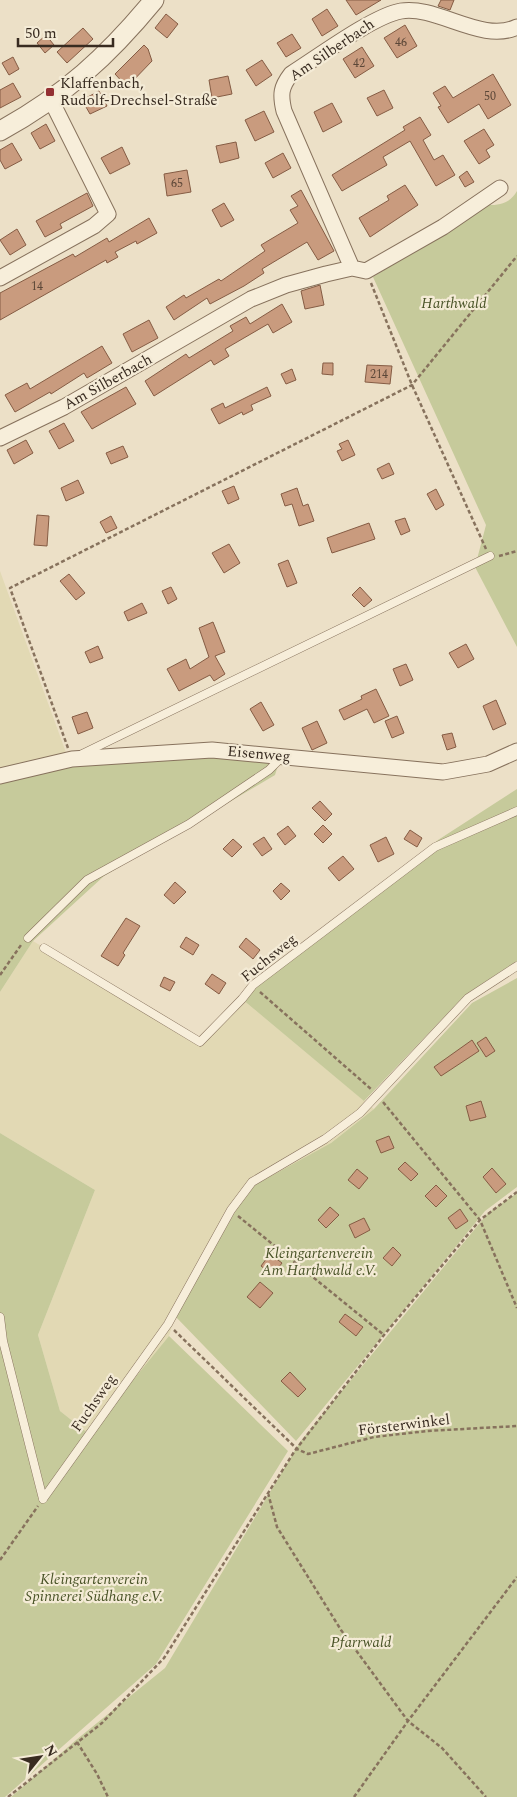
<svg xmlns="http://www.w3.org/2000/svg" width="517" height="1797" font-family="Spectral,serif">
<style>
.farmland{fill:#e2d9b4}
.green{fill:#c6ca9b}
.building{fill:#c99b7e;stroke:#855c44}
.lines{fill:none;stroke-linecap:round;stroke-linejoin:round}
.service-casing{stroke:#87725d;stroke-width:9}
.minor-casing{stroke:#87725d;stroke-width:17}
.tertiary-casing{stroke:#87725d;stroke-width:21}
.path{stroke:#87725d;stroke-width:2.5;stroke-dasharray:4 2.5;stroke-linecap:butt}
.service{stroke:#f7eeda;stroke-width:8}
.minor{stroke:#f7eeda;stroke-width:15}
.tertiary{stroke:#f7eeda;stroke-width:19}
.poi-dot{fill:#943033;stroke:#f4ebd6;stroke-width:2}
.labels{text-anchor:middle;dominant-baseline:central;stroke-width:4.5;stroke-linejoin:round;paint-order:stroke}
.number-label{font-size:12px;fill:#5c4738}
.street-label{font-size:15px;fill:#382b20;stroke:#f4ebd6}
.poi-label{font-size:15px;fill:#382b20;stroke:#f4ebd6;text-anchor:start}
.park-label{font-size:15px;font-style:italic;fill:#4a5428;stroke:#f4ebd6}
</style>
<rect width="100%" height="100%" fill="#ece0c7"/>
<path class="farmland" d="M0,571L68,758L0,772Z
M33,941L200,1042L242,999L374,1109L331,1143L175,1316L169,1336L89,1434L60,1411L38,1335L95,1190L0,1133V992Z"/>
<path class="green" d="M517,191V647L475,567L486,525L373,277L488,205C501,205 510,203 517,191Z
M184,755L280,759L275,775L104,876L33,941L0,992V780L70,764Z
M517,789V961L465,995L364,1101L242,999L438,840Z
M517,978V1187L485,1211L296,1441L175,1316L238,1207L255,1185L331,1143L374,1109L472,1003Z
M0,1133L95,1190L38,1335L60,1411L89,1434L169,1336L288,1451L156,1664L5,1797H0Z
M517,1193V1797H11L76,1740L165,1668L300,1442L488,1213Z"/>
<path class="building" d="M346,0H381L356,15Z
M441,0H454L450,10L438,6Z
M327,9L338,26L322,36L312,19Z
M166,14L178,24L167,38L155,28Z
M405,25L417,46L397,58L384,38Z
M83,28L93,39L67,63L57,52Z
M292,34L301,48L286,57L277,43Z
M46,35L54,45L45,53L37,43Z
M144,45L148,49L152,61L127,87L115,74Z
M362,47L374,66L355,78L343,59Z
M13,57L19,69L9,75L2,63Z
M262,60L272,75L256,86L246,70Z
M493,74L511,105L488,119L479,104L448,123L438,107L441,106L433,93L445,86L453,98Z
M228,76L232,94L212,98L209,80Z
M13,83L21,97L0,108V90Z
M384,90L393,108L377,116L367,98Z
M99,91L107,106L90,114L82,100Z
M332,103L342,122L323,132L314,112Z
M264,111L274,132L255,141L245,120Z
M420,117L431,135L423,140L434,160L443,155L455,175L436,186L410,141L383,157L387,165L342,191L332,175L405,130L403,127Z
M46,124L55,141L40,149L31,133Z
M484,129L494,145L486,150L490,157L479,164L464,141Z
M236,142L239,158L220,163L216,146Z
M12,143L22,160L5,169L0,160V150Z
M122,147L130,164L110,174L101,158Z
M283,153L291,168L273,178L265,163Z
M187,170L191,192L167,196L164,174Z
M467,171L474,182L465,187L459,177Z
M405,185L418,205L370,237L359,218L389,200L387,196Z
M301,190L334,251L318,260L307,242L262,269L264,273L244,286L210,304L207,298L174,320L166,307L184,295L186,298L219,279L221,281L265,251L261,245L298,223L290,210L298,206L291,196Z
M87,193L93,206L60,224L62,228L45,237L36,221Z
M224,203L234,220L221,227L212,210Z
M149,218L157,233L137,244L136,241L115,252L118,257L107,263L106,260L0,320V293L73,254L75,257L107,238L109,242Z
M17,229L26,245L10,255L0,240Z
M320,285L324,305L305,309L301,291Z
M282,304L292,322L273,333L268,324L225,349L229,356L214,365L211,360L154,396L145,381L186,354L189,358L233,331L230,326L246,317L250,324Z
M149,320L158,338L132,352L123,334Z
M102,346L112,363L87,378L84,373L51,394L50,392L15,412L5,395L27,383L30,389Z
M323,363H333V375L322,374Z
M367,365L392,366L390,384L365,382Z
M292,369L296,380L286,384L281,374Z
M126,387L136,404L92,429L81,412Z
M267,387L271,396L251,405L253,410L243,415L242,412L219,424L211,409L223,403L225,408Z
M64,423L74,441L59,449L49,431Z
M26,440L33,453L14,464L7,450Z
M348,440L355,455L342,461L337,451L342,449L339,444Z
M123,446L128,457L111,464L106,453Z
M389,463L394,474L382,479L377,469Z
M78,480L84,493L66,501L61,488Z
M234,486L239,499L228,504L222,491Z
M297,488L303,506L308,504L314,521L299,526L292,504L285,506L281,494Z
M436,489L444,505L436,510L427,494Z
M37,515L49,516L47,546L34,545Z
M111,516L117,528L106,533L100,522Z
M405,518L410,531L401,535L395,521Z
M369,523L375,539L332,553L327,538Z
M229,544L240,563L224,573L212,553Z
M288,560L297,583L287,587L278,564Z
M69,574L85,593L76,600L60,581Z
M171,587L177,599L168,604L162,591Z
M360,587L372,600L364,607L352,595Z
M142,603L147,613L128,621L124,612Z
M213,622L225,652L215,656L225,674L214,681L210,675L179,691L167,669L186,659L190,669L209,657L199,628Z
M466,644L474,659L458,668L449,653Z
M98,646L103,658L90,663L85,652Z
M406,664L413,680L400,686L393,669Z
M376,689L389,716L374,723L367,709L344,720L339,710L362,699L361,696Z
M496,700L506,724L493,730L483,706Z
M261,702L274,725L263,731L250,709Z
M87,712L93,728L78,734L72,717Z
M397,716L404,733L392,738L385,721Z
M317,721L327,743L312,750L302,728Z
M452,733L456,747L447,750L442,735Z
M320,801L332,814L325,821L312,808Z
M323,825L332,834L323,843L314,834Z
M288,826L296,836L285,845L277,834Z
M410,830L422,838L417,847L404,839Z
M264,837L272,849L262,856L253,844Z
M386,837L394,854L378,862L370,845Z
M233,839L242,847L232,857L223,849Z
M343,856L354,869L339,881L328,868Z
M175,882L186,892L174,904L164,895Z
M281,883L290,891L281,900L273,891Z
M126,918L140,926L123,953L125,955L118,966L101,956Z
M186,937L199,945L193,955L180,947Z
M246,938L260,950L253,959L239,947Z
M212,974L226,983L219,994L205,984Z
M164,977L175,982L170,991L160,986Z
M486,1037L495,1051L486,1057L477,1043Z
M472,1040L479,1051L441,1076L434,1067Z
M481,1101L486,1117L470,1121L466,1106Z
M389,1136L394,1148L381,1153L376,1141Z
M405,1162L418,1174L411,1181L398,1169Z
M492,1168L506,1184L496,1193L483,1177Z
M357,1169L368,1178L359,1189L348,1180Z
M436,1185L447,1196L436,1207L425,1196Z
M330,1207L339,1215L326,1228L318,1220Z
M460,1209L468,1221L456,1229L448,1218Z
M364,1218L370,1230L355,1238L349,1225Z
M393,1247L401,1255L392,1266L383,1258Z
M270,1254L282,1263L273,1275L261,1266Z
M260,1282L273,1293L260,1308L247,1297Z
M345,1314L363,1327L356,1336L339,1322Z
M290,1372L306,1389L298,1397L281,1381Z"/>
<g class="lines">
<defs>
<path id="service" d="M82,754L490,556
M28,938L87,880L189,824L269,770L281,758
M44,948L200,1042L242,999L253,985L435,847L517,811
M0,1317L3,1341L43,1499
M43,1499L168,1324L231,1210L252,1182L325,1139L360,1113L468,998L517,966"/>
<path id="minor" d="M352,268L284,111C280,94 281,87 291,74C318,57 373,16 401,11C437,5 482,44 517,27
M0,278L94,226L108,214L51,100
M0,438L64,407L251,299L286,285L326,274L352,268L366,271L443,227L500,188
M0,776L72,759L212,750L443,772L488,764L517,751"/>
<path id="tertiary" d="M0,131C64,96 108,56 154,0"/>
</defs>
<use href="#service" class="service-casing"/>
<use href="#minor" class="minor-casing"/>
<use href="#tertiary" class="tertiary-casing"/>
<path class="path" d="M371,283L412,385L486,549
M499,556L517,551
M68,748L10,588L412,385L517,256
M0,975L21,945
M260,992L371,1089
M383,1102L480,1220L517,1308
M238,1216L384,1335
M174,1330L297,1449L308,1454L374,1437L427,1431L517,1426
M268,1493L277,1527L341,1630L408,1721L442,1748L486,1797
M0,1560L38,1506
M77,1742L97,1774L108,1797
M8,1797L102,1723L164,1658L294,1452L384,1335L480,1220L517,1192
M354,1797L408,1721L517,1577"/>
<use href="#service" class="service"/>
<use href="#minor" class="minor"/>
<use href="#tertiary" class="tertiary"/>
</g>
<rect class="poi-dot" x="45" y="87" width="10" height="10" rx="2.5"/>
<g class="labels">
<g class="number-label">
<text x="401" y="42">46</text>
<text x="359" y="63">42</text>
<text x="490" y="96">50</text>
<text x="177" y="183">65</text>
<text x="37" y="286">14</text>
<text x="379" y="374">214</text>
</g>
<g class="street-label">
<text transform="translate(332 50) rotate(-34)">Am Silberbach</text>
<text transform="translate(108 382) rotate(-29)">Am Silberbach</text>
<text transform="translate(259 754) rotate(5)">Eisenweg</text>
<text transform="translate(269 958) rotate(-39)">Fuchsweg</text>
<text transform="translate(94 1403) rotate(-55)">Fuchsweg</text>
<text transform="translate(404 1425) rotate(-7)">Försterwinkel</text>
</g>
<g class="poi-label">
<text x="60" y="83">Klaffenbach,<tspan x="60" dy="17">Rudolf-Drechsel-Straße</tspan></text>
</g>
<g class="park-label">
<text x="454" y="303">Harthwald</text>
<text x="319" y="1253">Kleingartenverein<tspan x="319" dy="17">Am Harthwald e.V.</tspan></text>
<text x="94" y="1579">Kleingartenverein<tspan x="94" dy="17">Spinnerei Südhang e.V.</tspan></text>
<text x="361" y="1642">Pfarrwald</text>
</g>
</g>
<g transform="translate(40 1757) rotate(60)" stroke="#f4ebd6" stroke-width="4" paint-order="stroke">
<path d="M0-4L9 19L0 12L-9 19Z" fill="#382b20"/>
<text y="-8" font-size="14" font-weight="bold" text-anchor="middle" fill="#382b20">N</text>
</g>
<path d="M18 38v8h95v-8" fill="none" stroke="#382b20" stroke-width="2.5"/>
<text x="25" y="38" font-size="15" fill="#382b20" stroke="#f4ebd6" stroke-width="4" paint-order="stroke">50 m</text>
</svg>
